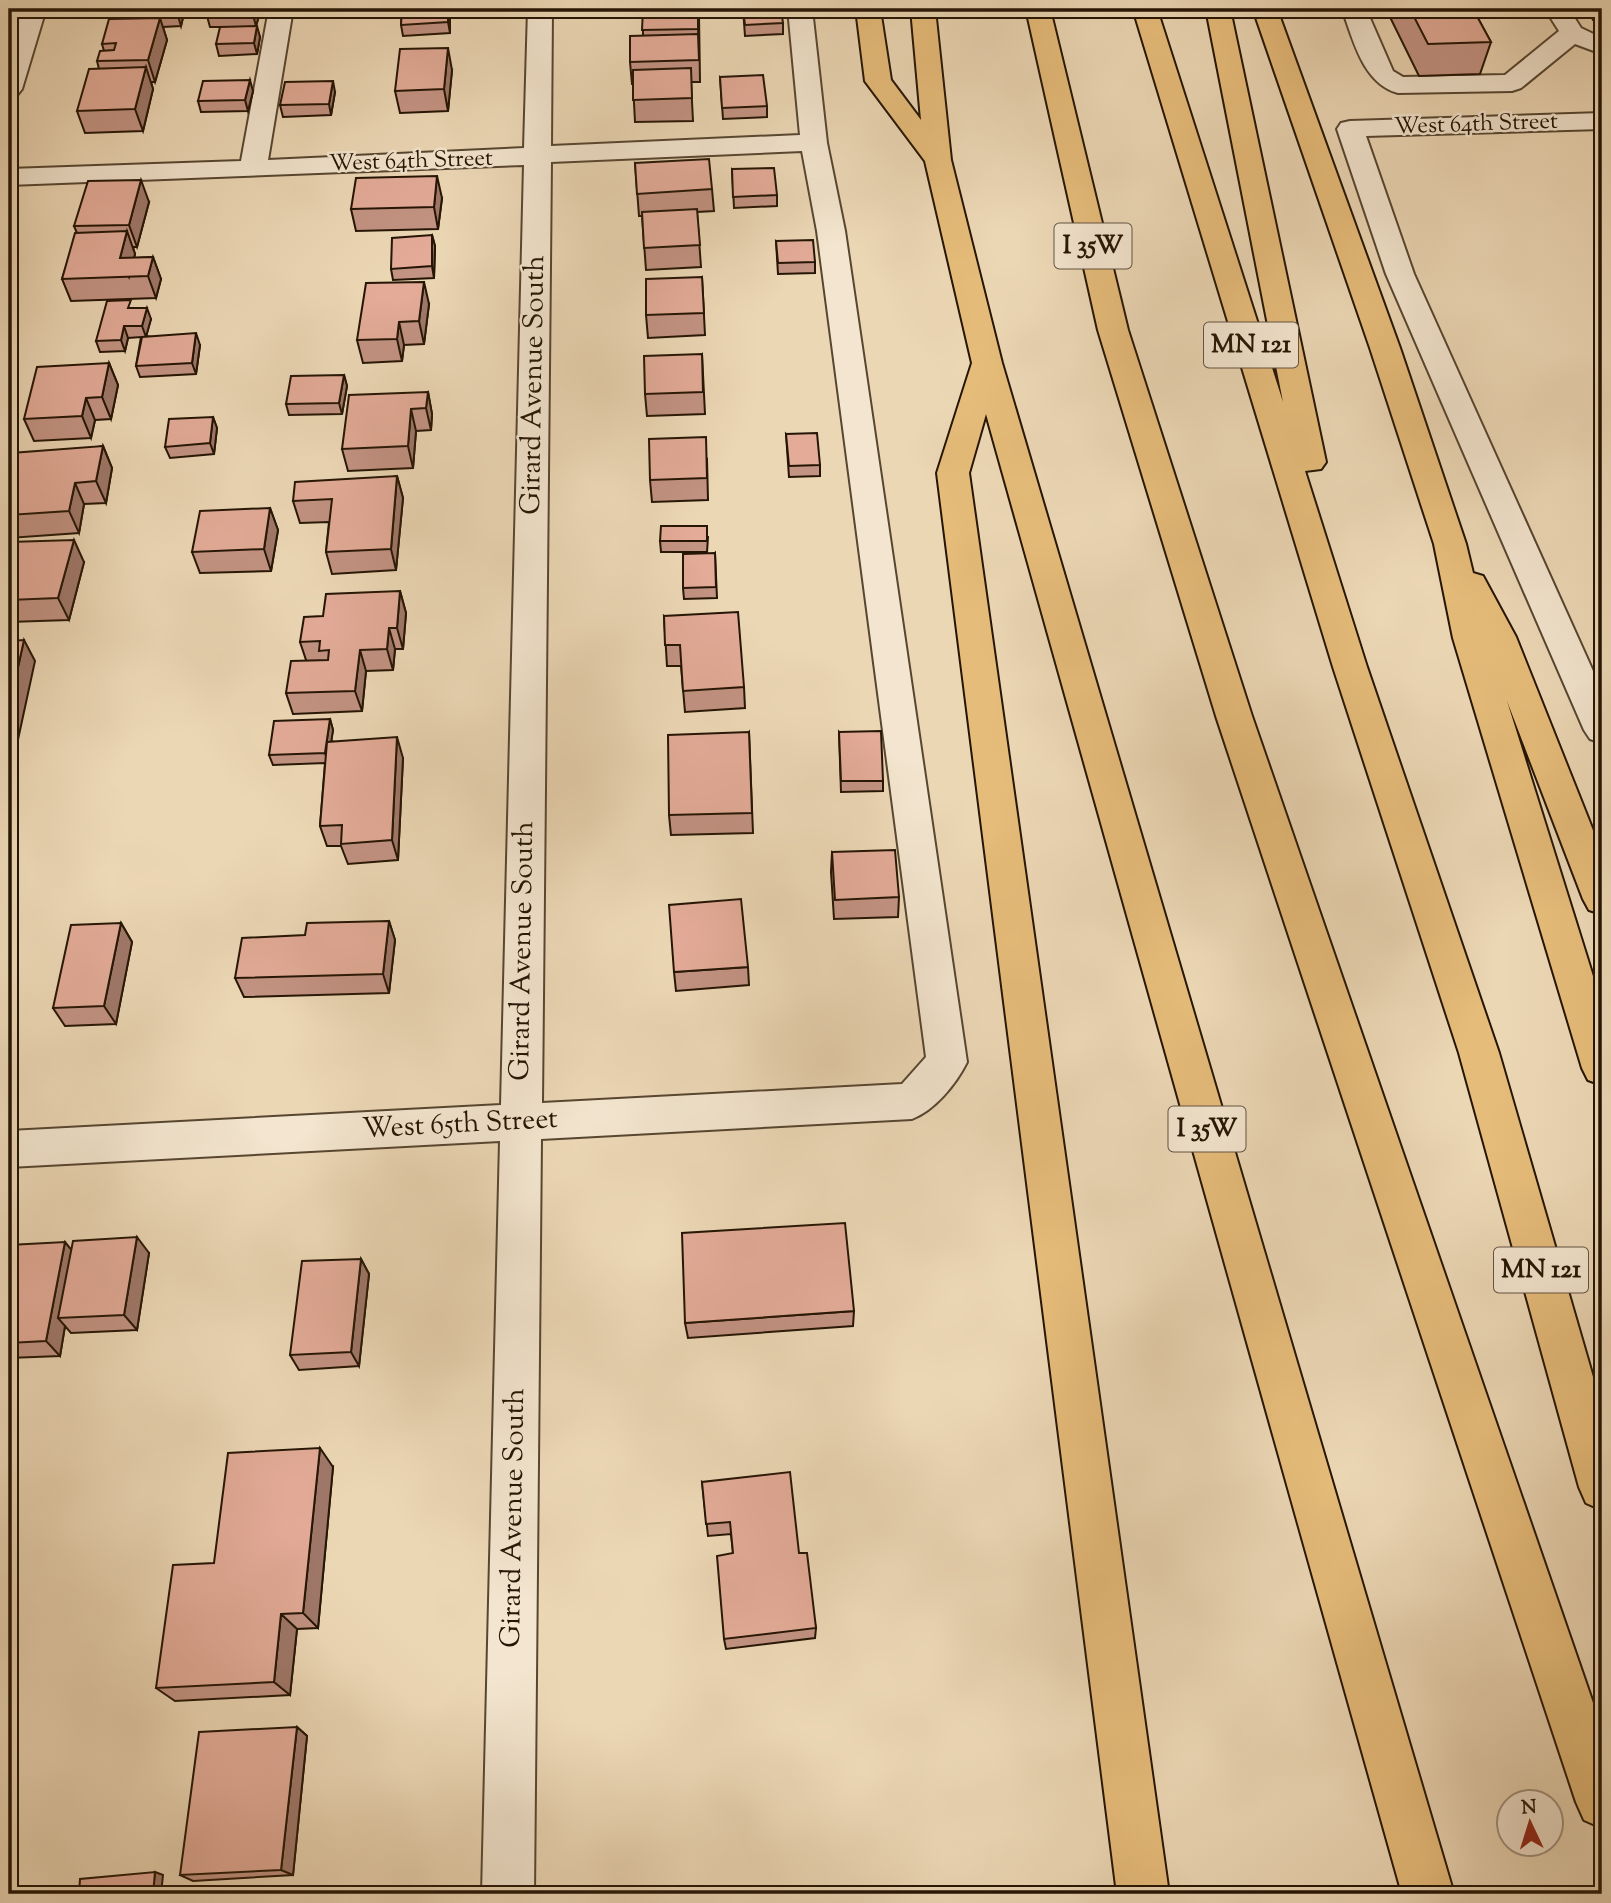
<svg xmlns="http://www.w3.org/2000/svg" width="1611" height="1903" font-family="'Sorts Mill Goudy',serif">
<style>
.lines{fill:none;stroke-linecap:round;stroke-linejoin:round}
.minor-casing{stroke:#574631;stroke-width:4}
.highway-casing{stroke:#251505;stroke-width:4}
.minor{fill:#f3e5cf;fill-rule:evenodd}
.highway{fill:#e6bc7a;fill-rule:evenodd}
.wall{fill:#c39383;stroke:#251505;stroke-width:2}
.shaded-wall{fill:#9f786a;stroke:#251505;stroke-width:2}
.building{fill:#e3ab98;stroke:#251505;stroke-width:2}
.labels{text-anchor:middle;dominant-baseline:central;stroke-width:5;stroke-linejoin:round;paint-order:stroke}
.far-street-label{font-size:23px;fill:#251505;stroke:#f3e5cf}
.shield{fill:#f3e5cf;stroke:#635342;stroke-width:2}
.shield-label{font-size:26px;font-weight:bold;fill:#251505}
.street-label{font-size:28px;fill:#251505;stroke:#f3e5cf}
</style>
<rect width="100%" height="100%" fill="#ecd7b5"/>
<filter id="stains"><feTurbulence type="fractalNoise" baseFrequency=".00286" numOctaves="4"/><feColorMatrix values="0 0 0 0 .2 0 0 0 0 .09 0 0 0 0 .02 0 0 0 .5 -.17"/></filter>
<radialGradient id="worn" r=".72"><stop offset=".6" stop-color="#630" stop-opacity="0"/><stop offset="1" stop-color="#630" stop-opacity=".3"/></radialGradient>
<g class="lines">
<defs>
<path id="minor" d="M22,9H46L22,89L18,94L9,97V49Z
M269,9H293L268,160L524,148L528,9H552L551,146L800,135L788,9H812L827,143L845,231L967,1062C956,1084 935,1110 912,1119L541,1139L534,1894H482L500,1141L9,1167V1131L501,1105L524,165L9,185V169L241,161ZM802,151L817,231L926,1057L902,1084L542,1103L551,162Z
M1342,9H1366L1393,71L1403,77L1505,75L1559,31L1545,9H1569L1581,28L1602,38V54L1575,44L1521,88L1512,91L1398,93C1363,84 1353,39 1342,9Z
M1602,113V129L1366,136L1414,274L1602,691V743L1590,739L1584,730L1386,274L1337,129L1341,123L1350,121Z"/>
<path id="highway" d="M856,9H880L891,80L921,120L911,9H935L951,160L1002,363L1454,1894H1402L986,414L969,473L1169,1894H1117L937,473L972,363L925,161L865,81Z
M1026,9H1050L1128,330L1252,716L1602,1729V1828L1584,1820L1576,1802L1216,716L1098,330Z
M1133,9H1157L1283,402L1206,9H1230L1326,462L1321,469L1305,471L1367,667L1499,1053L1602,1408V1510L1586,1503L1579,1487L1459,1053L1333,667Z
M1253,9H1277L1400,348L1466,544L1473,573L1483,576L1516,637L1602,853V914L1589,910L1583,899L1507,701L1602,1005V1085L1588,1080L1582,1068L1453,638L1434,544L1370,348Z"/>
</defs>
<use href="#minor" class="minor-casing"/>
<use href="#highway" class="highway-casing"/>
<use href="#minor" class="minor"/>
<use href="#highway" class="highway"/>
</g>
<path class="wall" d="M112,9H185L181,26L163,27L167,40L155,82H151L153,89L143,131L85,133L77,111L99,69L97,61L104,51L102,44L115,19Z
M209,9H261L256,26L260,37L257,54L219,56L216,44L244,27H210L207,16Z
M402,9H450V33L403,36L401,25Z
M630,9H701V15H699L700,82H691L693,121L635,122L633,84H632L630,62L643,36V16L631,17Z
M743,9L783,23V34L745,36Z
M1386,9H1473L1491,42L1480,74L1419,76Z
M1587,9H1602V19L1593,20Z
M452,70L448,111L400,113L395,91Z
M720,77L767,106V117L723,119Z
M253,91L248,111L201,112L198,101Z
M335,92L331,115L283,117L280,105Z
M635,163L712,189L714,211L697,212L701,267L646,270L642,216H639Z
M732,169L777,195V206L734,208Z
M442,198L438,229L356,231L351,209Z
M149,202L137,247H133L135,254L134,258L153,257L161,279L156,298L71,301L62,279L77,233L74,226Z
M432,235L435,246L434,278L393,280L391,269Z
M776,241L815,262V273L778,274Z
M702,277L705,335L648,338L646,315Z
M429,304L424,344L404,345L402,361L363,363L357,340Z
M134,308L151,319L146,336L200,345L196,374L140,377L136,366L141,337L128,338L125,351L100,352L96,341Z
M702,354L705,414L647,416L645,394Z
M109,363L118,385L111,419L95,420L91,438L34,441L24,419Z
M344,375L347,386L342,414L289,415L286,404Z
M428,392L432,414L431,430L416,431L413,468L348,471L342,449Z
M213,417L217,428L214,454L170,458L165,447Z
M786,434L820,465V476L789,477Z
M103,446L112,468L106,503L84,504L79,533L9,538V465Z
M707,459L708,500L652,502L650,480Z
M397,476L403,498L396,570L332,574L326,552L329,522L300,523L293,501Z
M270,508L278,530L271,571L200,573L192,552Z
M708,537L707,552H661L660,541Z
M9,542L84,562L69,620L9,622Z
M715,553L717,598L684,599L683,588Z
M400,591L406,613L403,649H395L393,670L366,671L362,711L293,714L286,693L306,660L300,642L323,616Z
M664,616L744,687L745,708L685,712L681,666H667Z
M330,719L333,730L331,741L403,758L398,860L348,864L341,846H327L320,826L325,763L273,765L269,755Z
M749,732L753,833L671,835L669,815Z
M839,732L883,781V791L841,792Z
M832,852L899,897L898,917L834,919L831,872Z
M389,921L395,940L389,993L244,997L235,978L305,935Z
M121,923L132,942L116,1024L65,1026L53,1008Z
M748,967L749,985L676,991L674,972Z
M9,1245L71,1250L149,1253L137,1330L71,1333L65,1326L60,1356L9,1358Z
M361,1259L369,1274L359,1366L299,1370L290,1355Z
M854,1311L853,1326L688,1338L685,1323Z
M333,1467L318,1628L297,1629L290,1695L175,1701L156,1688L214,1563Z
M702,1482L799,1553L816,1628L815,1638L726,1649L724,1639L733,1553L731,1534L708,1536Z
M297,1727L307,1736L293,1875L193,1881L180,1875Z"/>
<path class="shaded-wall" d="M176,9H185L181,26Z
M255,9H261L256,26L253,15Z
M448,9H450V33L448,22Z
M698,9L699,26V51L698,29Z
M160,18L167,40L155,82L148,60Z
M257,26L260,37L257,54L254,43Z
M448,48L452,70L448,111L444,89Z
M146,67L153,89L143,131L135,109Z
M250,80L253,91L248,111L245,100Z
M333,81L335,92L331,115L329,104Z
M437,176L442,198L438,229L434,207Z
M141,180L149,202L137,247L129,225Z
M127,231L135,254L129,277L120,258Z
M432,235L435,246L434,278L432,266Z
M153,257L161,279L156,298L148,276Z
M424,282L429,304L424,344L419,321Z
M147,308L151,319L146,337L142,326Z
M399,322L404,345L402,361L397,339Z
M124,326L128,338L125,351L121,340Z
M196,333L200,345L196,374L192,363Z
M109,363L118,385L111,419L102,397Z
M344,375L347,386L342,414L339,403Z
M428,392L432,414L431,430L426,408Z
M86,398L95,420L91,438L82,416Z
M411,409L416,431L413,468L408,446Z
M213,417L217,428L214,454L210,443Z
M103,446L112,468L106,503L96,481Z
M397,476L403,498L396,570L391,549Z
M75,483L84,504L79,533L69,511Z
M270,508L278,530L271,571L264,549Z
M74,540L84,562L69,620L58,598Z
M400,591L406,613L403,649L397,628Z
M389,628L395,649L393,670L387,649Z
M24,640L35,661L11,772L9,768V708Z
M360,650L366,671L362,711L355,691Z
M330,719L333,730L328,763L325,753Z
M397,737L403,758L398,860L392,840Z
M389,921L395,940L389,993L383,974Z
M121,923L132,942L116,1024L104,1006Z
M137,1237L149,1253L137,1330L124,1315Z
M65,1242L78,1258L58,1318L65,1326L60,1356L46,1341Z
M361,1259L369,1274L359,1366L351,1352Z
M320,1448L333,1467L318,1628L303,1613Z
M281,1614L297,1629L290,1695L274,1682Z
M297,1727L307,1736L293,1875L281,1870Z
M155,1872L163,1875L161,1894H153Z"/>
<path class="building" d="M209,9H255L253,15L207,16Z
M402,9H448V22L401,25Z
M643,9H698V29L642,30Z
M743,9H781L783,23L745,25Z
M1410,9H1473L1491,42L1428,44Z
M160,18L148,60L97,61L100,51L114,50L116,43L102,44L109,19Z
M257,26L254,43L216,44L220,27Z
M698,34L699,60L630,62V36Z
M448,48L444,89L395,91L400,49Z
M146,67L135,109L77,111L89,69Z
M691,68L692,98L633,100V70Z
M763,75L767,106L722,108L720,77Z
M250,80L245,100L198,101L203,81Z
M333,81L329,104L280,105L285,82Z
M709,159L712,189L637,194L635,163Z
M774,168L777,195L733,197L732,169Z
M437,176L434,207L351,209L356,178Z
M141,180L129,225L74,226L88,181Z
M697,209L700,245L644,248L642,212Z
M127,231L120,258L153,257L148,276L62,279L75,233Z
M432,235V266L391,269L392,238Z
M813,240L815,262L778,263L776,241Z
M702,277L704,313L646,315V279Z
M424,282L419,321L399,322L397,339L357,340L366,283Z
M131,300L128,308H147L142,326H124L121,340L96,341L107,301Z
M196,333L192,363L136,366L142,337Z
M702,354L703,392L645,394L644,356Z
M109,363L102,397L86,398L82,416L24,419L37,367Z
M344,375L339,403L286,404L291,376Z
M428,392L426,408L411,409L408,446L342,449L349,395Z
M213,417L210,443L165,447L169,419Z
M817,433L820,465L789,466L786,434Z
M706,437L707,478L650,480L649,439Z
M103,446L96,481L75,483L69,511L9,515V465L11,453Z
M397,476L391,549L326,552L332,499L293,501L295,482Z
M270,508L264,549L192,552L200,511Z
M661,526H707V541H660Z
M74,540L58,598L9,600V542Z
M715,553L716,587L683,588V554Z
M400,591L397,628H389L387,649L360,650L355,691L286,693L291,661L328,660L329,650L319,651L320,641L300,642L304,617L323,616L326,594Z
M738,612L744,687L683,691L680,645H665L664,616Z
M24,640L9,708V641Z
M330,719L325,753L269,755L274,721Z
M881,731L883,781H841L839,732Z
M749,732L752,813L669,815L668,735Z
M397,737L392,840L341,844L342,825L320,826L327,742Z
M895,850L899,897L835,900L832,852Z
M741,899L748,967L674,972L669,905Z
M389,921L383,974L235,978L242,938L305,935L307,923Z
M121,923L104,1006L53,1008L71,925Z
M845,1223L854,1311L685,1323L682,1233Z
M137,1237L124,1315L58,1318L73,1241Z
M65,1242L46,1341L9,1343V1245Z
M361,1259L351,1352L290,1355L302,1261Z
M320,1448L303,1613L281,1614L274,1682L156,1688L173,1565L214,1563L228,1453Z
M790,1472L799,1553H807L816,1628L724,1639L717,1556L733,1553L730,1522L706,1524L702,1482Z
M297,1727L281,1870L180,1875L199,1732Z
M155,1872L153,1894H79L80,1879Z"/>
<g class="labels">
<g class="far-street-label">
<text transform="translate(1476 125) rotate(-2)">West 64th Street</text>
<text transform="translate(411 162) rotate(-2)">West 64th Street</text>
</g>
<g class="shield">
<rect x="1054.5" y="223.5" width="77" height="45" rx="5"/>
<rect x="1204" y="322.5" width="94" height="45" rx="5"/>
<rect x="1168.5" y="1106.5" width="77" height="45" rx="5"/>
<rect x="1494" y="1247.5" width="94" height="45" rx="5"/>
</g>
<g class="shield-label">
<text x="1093" y="246">I 35W</text>
<text x="1251" y="345">MN 121</text>
<text x="1207" y="1129">I 35W</text>
<text x="1541" y="1270">MN 121</text>
</g>
<g class="street-label">
<text transform="translate(534 385) rotate(-89)">Girard Avenue South</text>
<text transform="translate(523 951) rotate(-89)">Girard Avenue South</text>
<text transform="translate(460 1125) rotate(-3)">West 65th Street</text>
<text transform="translate(514 1518) rotate(-89)">Girard Avenue South</text>
</g>
</g>
<rect width="1611" height="1903" fill="none" stroke="#ecd7b5" stroke-width="35"/>
<rect x="10" y="10" width="1590" height="1882" fill="none" stroke="#251505" stroke-width="3.5"/>
<rect x="18" y="18" width="1576" height="1868" fill="none" stroke="#251505" stroke-width="2"/>
<g transform="translate(1530 1823) rotate(356)"><circle r="33" fill="#f3e5cf" stroke="#a1927e" stroke-width="2"/>
<path d="M0-5L12 26L0 18L-12 26Z" fill="#8f2418"/>
<text y="-10" font-size="19" font-weight="bold" text-anchor="middle" fill="#251505">N</text>
</g>
<rect width="100%" height="100%" filter="url(#stains)"/>
<rect width="100%" height="100%" fill="url(#worn)"/>
</svg>
